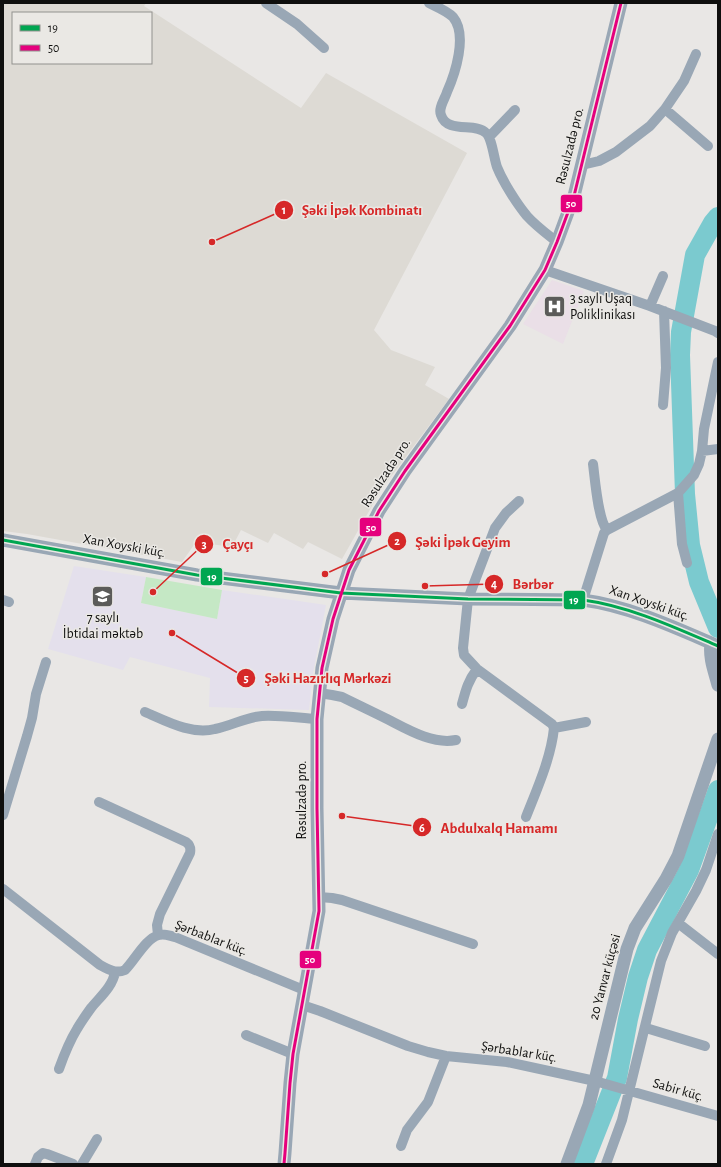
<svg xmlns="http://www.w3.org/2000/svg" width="721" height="1167" font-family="'Alegreya Sans',sans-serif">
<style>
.built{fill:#dddad4;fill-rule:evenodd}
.education{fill:#e4e0ec}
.medical{fill:#eadfe7}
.green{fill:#c5e8c5}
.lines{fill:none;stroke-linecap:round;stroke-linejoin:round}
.river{stroke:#7bcacf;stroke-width:20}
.minor{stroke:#99a7b5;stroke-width:10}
.tertiary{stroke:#99a7b5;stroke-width:13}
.bus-1-casing{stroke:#eae8e4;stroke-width:6}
.bus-2-casing{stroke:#eae8e4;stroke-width:6}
.bus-1{stroke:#00a651;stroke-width:3}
.bus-2{stroke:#e5007d;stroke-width:3}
.labels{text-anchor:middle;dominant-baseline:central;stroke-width:3;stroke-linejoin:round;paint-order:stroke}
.street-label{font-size:14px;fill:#0f0f0e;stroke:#eae8e4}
.poi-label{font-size:14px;fill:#0f0f0e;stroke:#eae8e4;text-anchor:start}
.leader{fill:none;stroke:#d62828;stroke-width:1.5}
.callout-dot{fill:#d62828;stroke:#eae8e4;stroke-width:1.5}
.mark-label{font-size:12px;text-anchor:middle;font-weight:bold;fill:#fff}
.callout-label{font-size:15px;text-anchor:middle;font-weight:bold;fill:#d62828;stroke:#eae8e4;stroke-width:3;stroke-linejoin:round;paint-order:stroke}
.line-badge{stroke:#eae8e4;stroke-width:1.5}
.badge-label{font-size:11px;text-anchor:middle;font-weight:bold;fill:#fff}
</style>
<rect width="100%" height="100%" fill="#e9e7e5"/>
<path class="built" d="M3,3H146L144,6L301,108L326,73L467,153L374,330L391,350L435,367L425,385L449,399L381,490L342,559L308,542L303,549L274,533L268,543L241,530L232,547L196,542L182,562L27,534L3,531ZM13,13H151V63H13Z"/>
<path class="education" d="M74,566L146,577L141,603L217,619L222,590L326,605L313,673L309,710L209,707L210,678L130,657L123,670L48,649Z"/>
<path class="medical" d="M552,280L584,291L563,344L523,324Z"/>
<path class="green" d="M146,577L222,590L217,619L141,603Z"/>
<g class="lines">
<path class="river" d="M718,217L713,223L695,255L681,332L680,355L685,494L690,545L699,582L718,628
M583,1164L617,1078L628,1019L638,977L647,950L689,870L718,790"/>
<path class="minor" d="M266,3L297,24L324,48
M429,3C437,7 447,11 453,17C468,35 455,74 447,92C445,99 438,108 441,115C447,134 476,122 486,133C492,138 494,159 497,167C503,182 517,204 527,216C536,226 547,234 557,242
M665,109L708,146
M489,137L515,110
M582,165L599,161L616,152L650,126L665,109L684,81L696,54
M545,270L650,306L715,331L718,333
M650,306L663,276
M663,405L666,368L664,311
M702,451L704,429L718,362
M593,464C595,479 598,520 607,530
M678,493L682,544L687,563
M519,501L506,513L495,528L468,599L463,648L464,655L477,669L552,724L554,728C551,758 537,789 526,817
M3,600L9,602
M583,600L604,533L607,530L678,493L694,475L699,464L702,451L718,449
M319,693L332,695L342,697C356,704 371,711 385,718C405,728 432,745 456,740
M462,704C466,689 468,681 477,669
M145,712C166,721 191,735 215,729C231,726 246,717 262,716C280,715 299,718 317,719
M554,728L586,722
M99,802L186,842C190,845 191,848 190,853L160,914L157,925L158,935
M3,815L27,736L32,718L36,694L46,662
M3,889L100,965C109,970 116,974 125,970C135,960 146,938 159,935C164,933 170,936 175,937L304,990
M319,897L332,898L342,900L473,944
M678,923L718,954
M302,1005L320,1011L408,1046L428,1052L446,1056L507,1062L595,1081L718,1116
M646,1028L705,1046
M246,1035L293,1054
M59,1069C64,1055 69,1042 77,1029C81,1022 86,1015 91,1008C100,997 113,986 115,972
M401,1146L407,1130L428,1102L446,1056
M35,1164L38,1157L43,1153L47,1154L73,1164
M82,1164L97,1139
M606,1164L622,1120L661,961L672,933L696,891L706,870L718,834"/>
<path class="tertiary" d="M3,540L197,575L341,593L468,599L583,600C629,606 676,628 718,646
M711,643C709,658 714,670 718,685
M284,1164L285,1153L290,1083L293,1054L319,911L317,808V719L322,668L333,619L349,570L379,511L405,471L510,326L545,270L557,242L574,196L621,3
M567,1164L589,1105L627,949L635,928L666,879L678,856L718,739"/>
<defs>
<path id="bus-1" d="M3,540L197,575L341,593L468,599L583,600C629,606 676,628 718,646"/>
<path id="bus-2" d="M284,1164L285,1153L290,1083L293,1054L319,911L317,808V719L322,668L333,619L349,570L379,511L405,471L510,326L545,270L557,242L574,196L621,3"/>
</defs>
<use href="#bus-1" class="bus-1-casing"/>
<use href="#bus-2" class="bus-2-casing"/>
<use href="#bus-1" class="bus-1"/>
<use href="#bus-2" class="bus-2"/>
</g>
<defs>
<symbol id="hospital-square" viewBox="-11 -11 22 22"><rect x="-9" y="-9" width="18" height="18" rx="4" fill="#5b5b59" stroke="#eae8e4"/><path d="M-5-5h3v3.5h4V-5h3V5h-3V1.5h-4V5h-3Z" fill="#fff"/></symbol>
<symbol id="school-square" viewBox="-11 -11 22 22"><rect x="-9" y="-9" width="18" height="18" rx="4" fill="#5b5b59" stroke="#eae8e4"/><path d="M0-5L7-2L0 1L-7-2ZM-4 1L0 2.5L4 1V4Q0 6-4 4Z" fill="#fff"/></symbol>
</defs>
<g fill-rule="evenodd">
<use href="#hospital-square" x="542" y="294" width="25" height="25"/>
<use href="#school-square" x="90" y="584" width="25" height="25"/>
</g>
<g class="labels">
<g class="street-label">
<text transform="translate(570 146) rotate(-76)">Rəsulzadə pro.</text>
<text transform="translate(386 473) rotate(-57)">Rəsulzadə pro.</text>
<text transform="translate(124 546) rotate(10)">Xan Xoyski küç.</text>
<text transform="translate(649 603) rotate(19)">Xan Xoyski küç.</text>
<text transform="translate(302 800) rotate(-90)">Rəsulzadə pro.</text>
<text transform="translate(211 938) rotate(21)">Şərbablar küç.</text>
<text transform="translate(605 977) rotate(-75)">20 Yanvar küçəsi</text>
<text transform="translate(519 1052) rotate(9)">Şərbablar küç.</text>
<text transform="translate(678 1090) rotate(16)">Sabir küç.</text>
</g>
<g class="poi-label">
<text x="570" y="299">3 saylı Uşaq<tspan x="570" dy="16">Poliklinikası</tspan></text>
<text x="103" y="618" text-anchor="middle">7 saylı<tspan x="103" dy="16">İbtidai məktəb</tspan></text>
</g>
</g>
<path class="leader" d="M212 242L284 210M325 574L397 541M153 592L204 544M425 586L494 584M172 633L246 678M342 816L422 827"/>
<g class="callout-dot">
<circle cx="212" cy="242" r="4"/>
<circle cx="325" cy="574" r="4"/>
<circle cx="153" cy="592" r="4"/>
<circle cx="425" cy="586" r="4"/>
<circle cx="172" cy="633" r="4"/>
<circle cx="342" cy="816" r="4"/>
<circle cx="284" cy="210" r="10"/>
<circle cx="397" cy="541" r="10"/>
<circle cx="204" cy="544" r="10"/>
<circle cx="494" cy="584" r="10"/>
<circle cx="246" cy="678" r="10"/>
<circle cx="422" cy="827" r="10"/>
</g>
<g class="mark-label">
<text x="284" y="214">1</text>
<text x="397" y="545">2</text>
<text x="204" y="548">3</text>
<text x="494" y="588">4</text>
<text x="246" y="682">5</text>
<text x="422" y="832">6</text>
</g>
<g class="callout-label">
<text x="362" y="215">Şəki İpək Kombinatı</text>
<text x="463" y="547">Şəki İpək Geyim</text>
<text x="238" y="549">Çayçı</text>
<text x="533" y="589">Bərbər</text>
<text x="328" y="683">Şəki Hazırlıq Mərkəzi</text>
<text x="499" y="833">Abdulxalq Hamamı</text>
</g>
<g class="line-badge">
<rect x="560" y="194" width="23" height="19" rx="4" fill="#e5007d"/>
<rect x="359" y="517" width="23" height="20" rx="4" fill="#e5007d"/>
<rect x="200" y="567" width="23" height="19" rx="4" fill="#00a651"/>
<rect x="563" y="590" width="23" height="20" rx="4" fill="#00a651"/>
<rect x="299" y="950" width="23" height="19" rx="4" fill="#e5007d"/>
</g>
<g class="badge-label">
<text x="571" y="207">50</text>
<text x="371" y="531">50</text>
<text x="212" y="581">19</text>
<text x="574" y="604">19</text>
<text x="310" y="963">50</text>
</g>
<rect width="721" height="1167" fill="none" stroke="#0f0f0e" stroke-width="8"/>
<rect x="12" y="12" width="140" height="52" fill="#eae8e4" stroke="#92918e"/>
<rect x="20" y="25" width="20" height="6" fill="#00a651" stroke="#92918e"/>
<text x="48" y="32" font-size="12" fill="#0f0f0e">19</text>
<rect x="20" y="45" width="20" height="6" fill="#e5007d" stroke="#92918e"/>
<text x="48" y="52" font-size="12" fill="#0f0f0e">50</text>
</svg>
